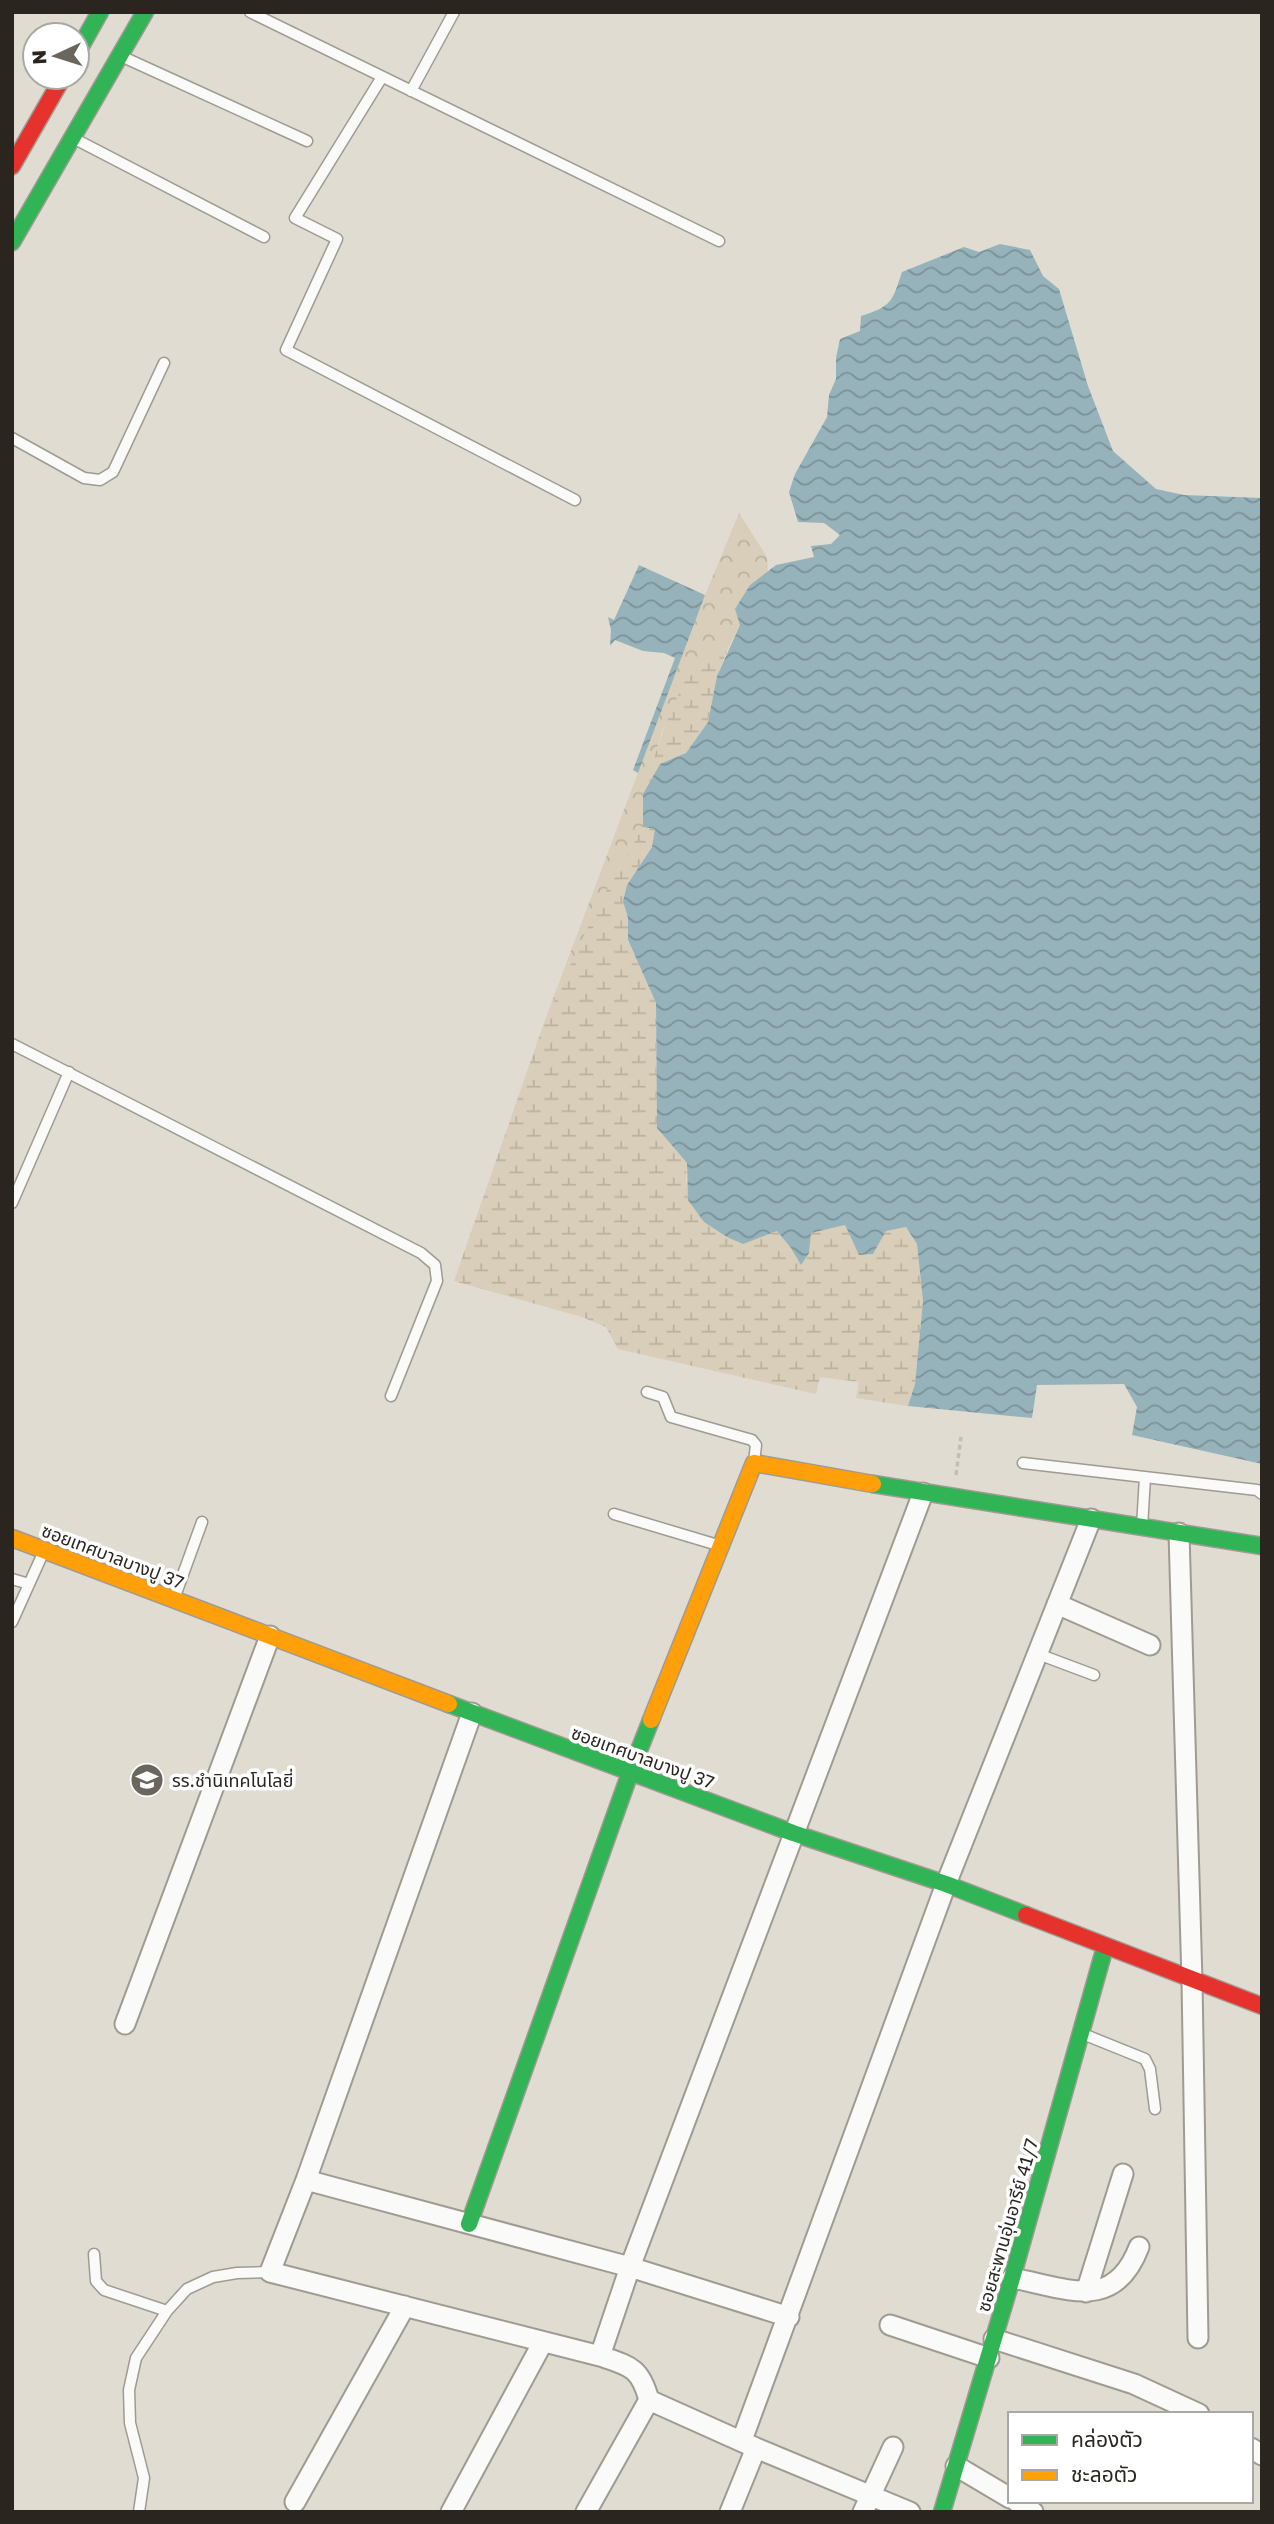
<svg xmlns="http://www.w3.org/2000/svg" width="1274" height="2524" font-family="'Golos Text','Noto Sans Thai',sans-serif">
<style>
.forest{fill:url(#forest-crowns)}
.wetland{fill:url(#wetland-marsh)}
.water{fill:url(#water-waves)}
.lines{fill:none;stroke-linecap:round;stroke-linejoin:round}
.lane-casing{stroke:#9f9b92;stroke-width:13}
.street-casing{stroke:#9f9b92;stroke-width:23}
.fast-casing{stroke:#9f9b92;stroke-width:19}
.slow-casing{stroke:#9f9b92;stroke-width:19}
.jam-casing{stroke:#9f9b92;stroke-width:19}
.path{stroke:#c1beba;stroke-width:3.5;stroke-dasharray:5 3.5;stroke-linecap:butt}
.lane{stroke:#fafaf8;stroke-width:10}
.street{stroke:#fafaf8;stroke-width:19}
.fast{stroke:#30b455;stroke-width:16}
.slow{stroke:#ff9f0a;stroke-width:16}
.jam{stroke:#e5322d;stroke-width:16}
.labels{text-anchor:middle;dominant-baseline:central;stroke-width:7;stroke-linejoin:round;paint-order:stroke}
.street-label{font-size:18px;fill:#2a261f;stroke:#fff}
.poi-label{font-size:18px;fill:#2a261f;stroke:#fff;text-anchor:start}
</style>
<defs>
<pattern id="forest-crowns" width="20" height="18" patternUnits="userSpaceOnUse" patternTransform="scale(1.75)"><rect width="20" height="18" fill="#d8ceb9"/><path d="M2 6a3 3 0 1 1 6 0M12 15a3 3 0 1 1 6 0" fill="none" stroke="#bab19f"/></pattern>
<pattern id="wetland-marsh" width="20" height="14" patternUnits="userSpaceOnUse" patternTransform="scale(1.75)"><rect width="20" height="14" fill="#d8ceb9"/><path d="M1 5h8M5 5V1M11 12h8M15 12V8" fill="none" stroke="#bab19f"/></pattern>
<pattern id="water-waves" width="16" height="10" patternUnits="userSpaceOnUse" patternTransform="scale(1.75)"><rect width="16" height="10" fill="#96b3bb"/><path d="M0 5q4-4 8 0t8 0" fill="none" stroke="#7b9197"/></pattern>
</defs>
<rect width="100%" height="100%" fill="#e1dcd1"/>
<path class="forest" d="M739,513L767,557L768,571L750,585L740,625L728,648L710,651L691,671L662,732L643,794V827L598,906L545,1020L701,605Z"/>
<path class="wetland" d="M728,648L717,676L708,722L686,753L660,764L643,794C652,764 682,662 712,650C716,649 723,649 728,648Z
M643,827L656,829L652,847L627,885L623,901L628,918V941L656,1003L657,1128L687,1163L686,1183L777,1231L791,1248L809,1253L810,1233L845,1225L859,1255L873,1254L886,1231L906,1227L917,1244L923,1301L915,1384L908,1406L856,1398L859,1382L820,1377L816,1394L618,1349L606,1327L582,1317L454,1281L545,1020L598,905Z"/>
<path class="water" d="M1000,244L1030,250L1043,276L1059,289L1088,386L1113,451L1156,489L1184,495L1262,498V1464L1132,1435L1137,1407L1124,1384L1037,1385L1032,1418L908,1406L915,1384L923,1301L917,1244L906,1227L886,1231L873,1254L859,1255L845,1225L811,1233L809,1253L801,1265L791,1248L777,1231L743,1244L727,1237L704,1222L688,1200L687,1163L657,1128L656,1003L628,940V918L623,901L627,885L652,847L655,829L643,827V794L660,764L686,753L708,722L717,676L740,625L735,609L750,585L776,565L814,557L811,546L831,544L840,535L824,523L798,522L789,492L795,474L827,417L829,395L836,379V358L840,339L860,331L861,316C892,306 892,302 902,272L964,247L979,252Z
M639,565L705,595L638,773L633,770L675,658L664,653L643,651L615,640L610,646L611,630L608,617L614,620Z"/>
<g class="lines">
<defs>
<path id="lane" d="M250,12L719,241
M123,57L307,141
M382,77L295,218L337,239L286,350L575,500
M411,91L454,12
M75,139L264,237
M12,438L84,478L100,480L113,472L164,363
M12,1044L421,1253L435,1265L437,1281L391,1396
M12,1203L69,1072
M647,1392L663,1397L671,1417L752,1440L756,1445L754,1462
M1023,1463L1257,1490L1262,1494
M614,1514L721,1546
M1142,1527L1145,1477
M12,1579L29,1584
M174,1599L202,1522
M12,1622L44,1551
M1038,1654L1094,1675
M1083,2034L1145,2059L1150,2069L1155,2109
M94,2254L96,2281L104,2290L167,2311
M139,2512L144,2478L130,2423L129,2390L136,2358L167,2311L187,2289L213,2277L237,2273L270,2272"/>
<path id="street" d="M1179,1533L1192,1981L1198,2338
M1057,1604L1150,1645
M472,1713L306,2180L270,2272L600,2356C630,2366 640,2367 649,2400L756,2448L910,2512
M125,2024L270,1636
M306,2180L630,2267L789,2317
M1012,2278C1066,2288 1114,2313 1139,2247
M1086,2292L1123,2174
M890,2325L989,2358
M994,2339L1134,2384L1199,2414
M600,2356L630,2267L923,1493
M742,2440L946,1884L1091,1519
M1251,2448L1262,2455
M956,2466L1010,2498
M1016,2501L1033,2512
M295,2502L405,2306
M451,2512L543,2342
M586,2512L649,2400
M730,2512L756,2448
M863,2512L893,2447"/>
<path id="fast" d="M77,53L100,12
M12,242L145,12
M873,1484L1262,1546
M449,1704L793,1833L946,1884L1026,1915
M469,2224L630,1773L651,1720
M942,2512L1012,2278L1105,1947"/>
<path id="slow" d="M12,1538L449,1704
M651,1720L754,1463L873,1484"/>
<path id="jam" d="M12,166L63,77
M1026,1915L1262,2006"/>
</defs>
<use href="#lane" class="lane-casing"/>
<use href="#street" class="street-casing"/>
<use href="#fast" class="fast-casing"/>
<use href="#slow" class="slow-casing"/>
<use href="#jam" class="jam-casing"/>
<path class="path" d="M956,1475L961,1437"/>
<use href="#lane" class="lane"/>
<use href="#street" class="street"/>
<use href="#fast" class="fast"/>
<use href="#slow" class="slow"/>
<use href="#jam" class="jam"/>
</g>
<defs>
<symbol id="school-disc" viewBox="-11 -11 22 22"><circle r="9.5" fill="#6a665d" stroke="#fff"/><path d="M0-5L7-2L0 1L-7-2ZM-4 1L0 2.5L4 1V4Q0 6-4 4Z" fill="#fff"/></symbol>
</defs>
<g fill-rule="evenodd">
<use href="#school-disc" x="128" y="1761" width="38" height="38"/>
</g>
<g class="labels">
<g class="street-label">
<text transform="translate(113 1556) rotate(21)">ซอยเทศบาลบางปู 37</text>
<text transform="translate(643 1757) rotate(20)">ซอยเทศบาลบางปู 37</text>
<text transform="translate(1007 2225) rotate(-74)">ซอยสะพานอุ่นอารีย์ 41/7</text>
</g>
<g class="poi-label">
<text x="172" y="1780">รร.ชำนิเทคโนโลยี่</text>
</g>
</g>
<rect width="1274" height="2524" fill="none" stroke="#2a261f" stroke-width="28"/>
<rect x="1008" y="2412" width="245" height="91" fill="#ffffff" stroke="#aaa8a5" stroke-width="2"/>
<rect x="1022" y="2435" width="35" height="10" fill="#30b455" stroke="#aaa8a5" stroke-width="2"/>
<text x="1071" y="2447" font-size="21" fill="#2a261f">คล่องตัว</text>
<rect x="1022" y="2470" width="35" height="10" fill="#ff9f0a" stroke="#aaa8a5" stroke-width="2"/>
<text x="1071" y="2482" font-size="21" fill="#2a261f">ชะลอตัว</text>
<g transform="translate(56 56) rotate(266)"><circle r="33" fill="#ffffff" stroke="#aaa8a5" stroke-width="2"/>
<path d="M0-5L12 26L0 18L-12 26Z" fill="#6a665d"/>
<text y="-10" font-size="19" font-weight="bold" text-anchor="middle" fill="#2a261f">N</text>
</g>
</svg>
